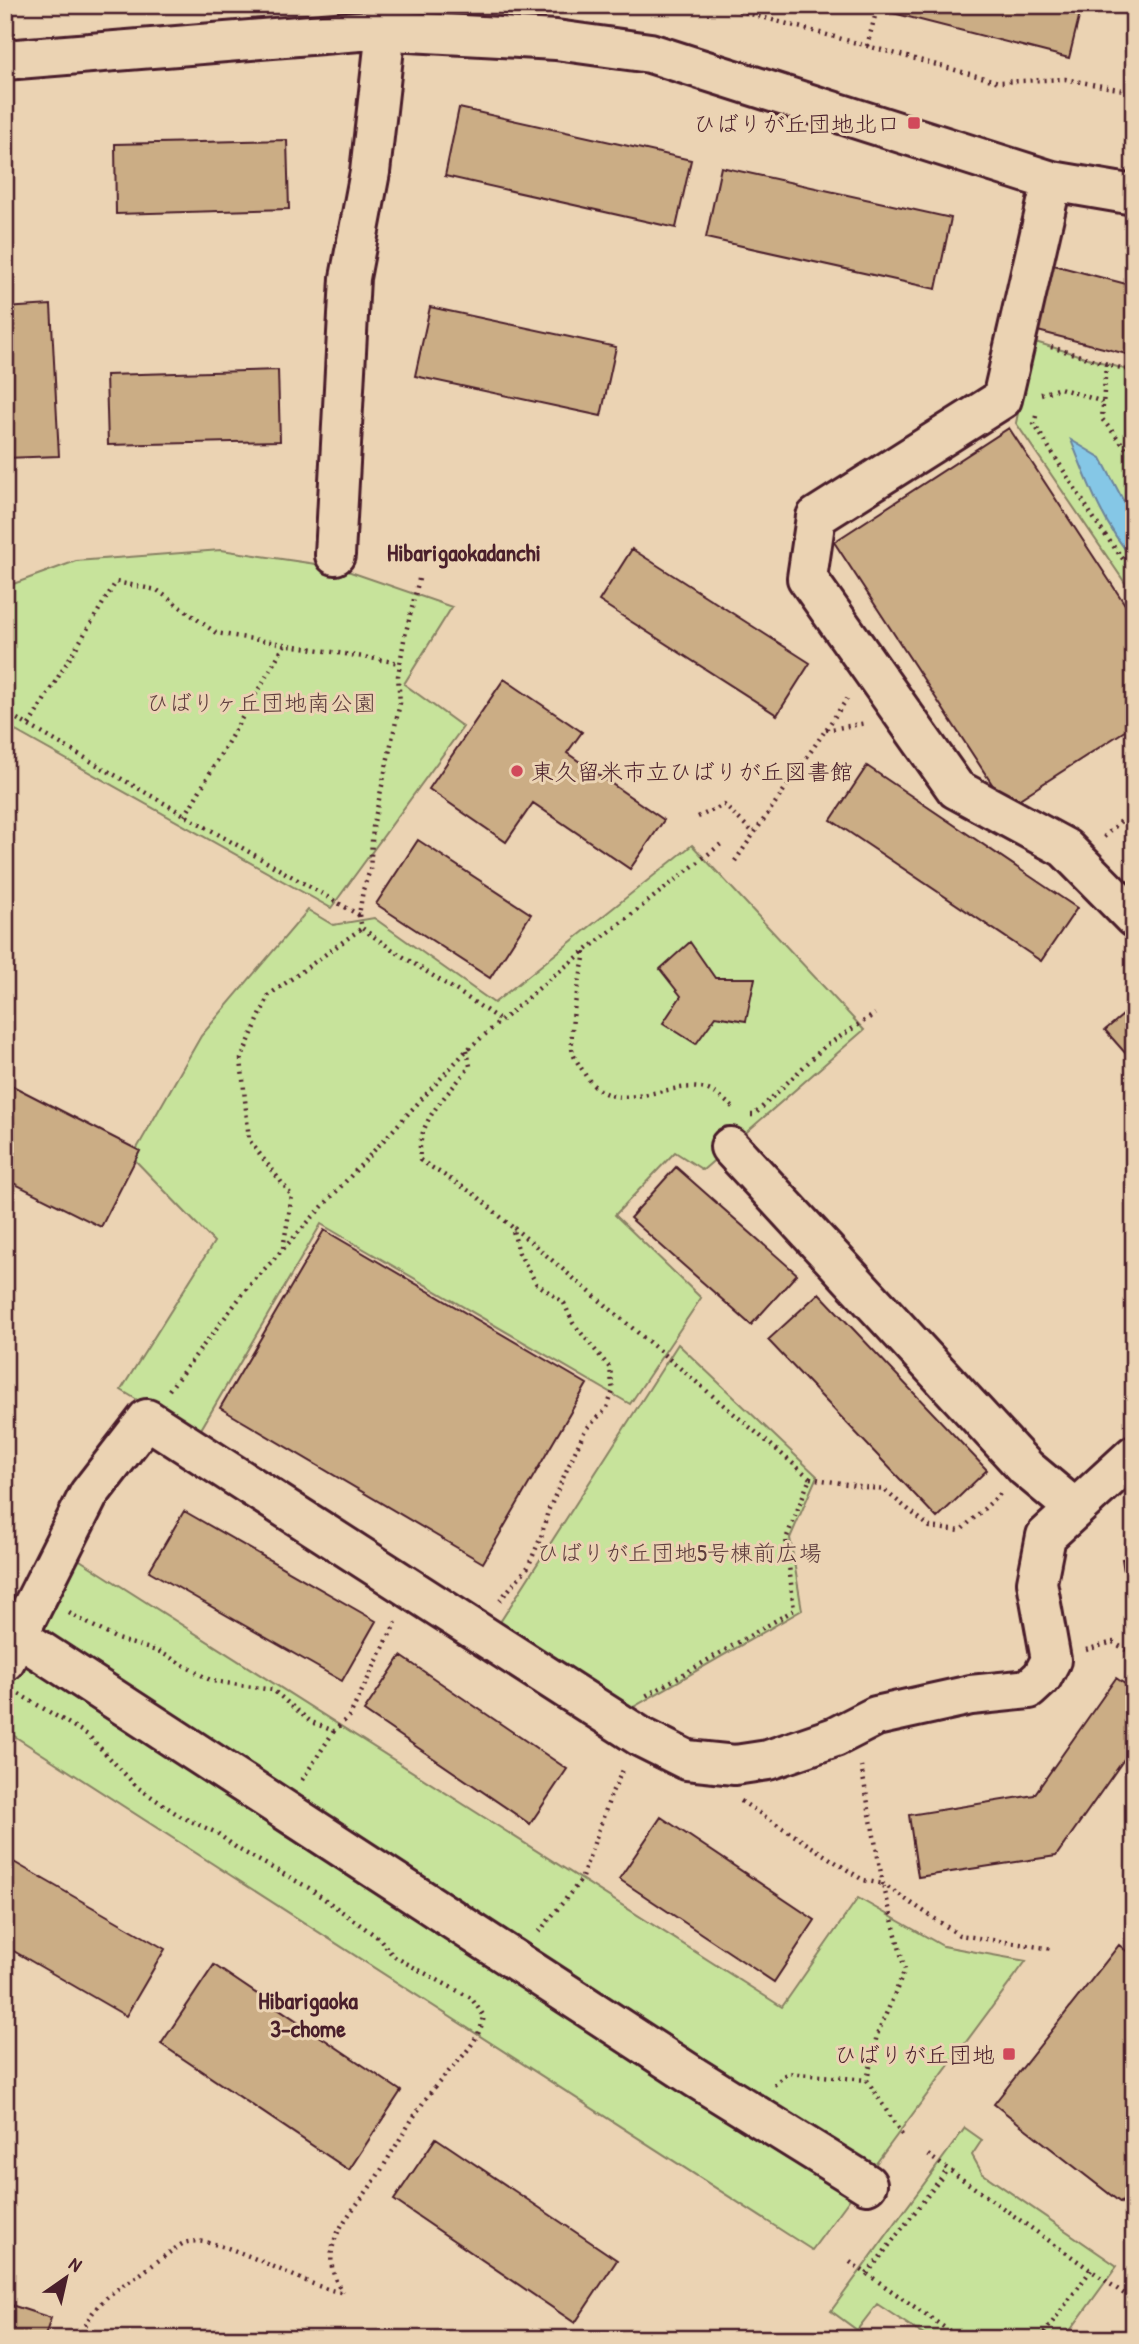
<svg xmlns="http://www.w3.org/2000/svg" width="1139" height="2344" font-family="'Patrick Hand','Klee One',sans-serif">
<style>
.green{fill:#c7e39b;stroke:#888163;stroke-width:2}
.water{fill:#85c7e6;stroke:#6d849b;stroke-width:2}
.building{fill:#cbad85;stroke:#4a1f2b;stroke-width:2}
.lines{fill:none;stroke-linecap:round;stroke-linejoin:round}
.minor-casing{stroke:#4a1f2b;stroke-width:44}
.path{stroke:#4a1f2b;stroke-width:4.5;stroke-dasharray:2 5;stroke-linecap:butt}
.minor{stroke:#ebd3b3;stroke-width:38}
.poi-dot{fill:#d1495b;stroke:#ebd3b3;stroke-width:2.5}
.labels{text-anchor:middle;dominant-baseline:central;stroke-width:6;stroke-linejoin:round;paint-order:stroke}
.poi-label{font-size:23px;fill:#4a1f2b;stroke:#ebd3b3;text-anchor:end}
.park-label{font-size:23px;fill:#5d3c3c;stroke:#ebd3b3}
.neighbourhood-label{font-size:24px;font-weight:bold;fill:#4a1f2b;stroke:#ebd3b3}
</style>
<rect width="100%" height="100%" fill="#ebd3b3"/>
<filter id="ink" filterUnits="userSpaceOnUse"><feTurbulence type="fractalNoise" baseFrequency=".0143" numOctaves="2"/><feDisplacementMap in="SourceGraphic" scale="14" xChannelSelector="R" yChannelSelector="G"/><feConvolveMatrix kernelMatrix="1 2 1 2 8 2 1 2 1" color-interpolation-filters="sRGB"/></filter>
<g filter="url(#ink)">
<path class="green" d="M1032,341L1134,372V596L1016,423Z
M221,550L336,567L452,607L404,684L463,727L331,908L5,725V587L76,561Z
M692,845L864,1030L703,1170L675,1152L615,1215L701,1298L630,1404L321,1224L197,1436L121,1390L214,1242L132,1157L201,1036L308,910L333,925L374,918L494,1003Z
M678,1344L817,1476L790,1538L802,1610L623,1713L495,1630Z
M72,1555L782,2007L858,1898L943,1946L1026,1961L812,2250L5,1730V1693Z
M965,2128L982,2140L972,2155L982,2173L1117,2266L1064,2339H930L877,2304L857,2330L831,2311Z"/>
<path class="water" d="M1071,440L1101,458L1123,500L1134,506V560C1103,525 1088,483 1071,440Z"/>
<path class="building" d="M895,5H1082L1069,58L893,13Z
M459,108L691,160L676,228L445,176Z
M287,140L289,209L116,214L115,144Z
M721,167L951,218L936,289L706,238Z
M1046,263L1134,286V356L1030,329Z
M51,305L59,456L5,458V308Z
M430,307L616,347L601,416L415,376Z
M278,370L280,441L108,445L106,375Z
M1009,428L1134,618V725L1007,807L834,542Z
M632,549L810,663L777,715L599,601Z
M504,679L582,732L567,753L664,820L630,869L533,803L506,842L429,789Z
M867,766L1077,908L1041,961L831,820Z
M418,840L531,914L490,978L376,904Z
M690,942L715,978H755L746,1021L716,1016L696,1044L663,1023L681,996L660,969Z
M1134,1006V1063L1105,1030Z
M5,1082L140,1151L101,1227L5,1179Z
M676,1167L797,1274L751,1325L630,1218Z
M324,1230L587,1384L483,1563L220,1408Z
M819,1293L987,1470L937,1518L768,1340Z
M5,1482L15,1486L5,1509Z
M184,1511L376,1621L342,1681L149,1571Z
M1134,1558V1617H1131L1122,1559Z
M401,1656L567,1769L530,1824L364,1711Z
M1116,1678L1134,1690V1745L1056,1856L918,1877L909,1815L1034,1795Z
M661,1817L815,1920L774,1982L619,1879Z
M5,1857L165,1949L126,2016L5,1946Z
M1119,1945L1134,1957V2186L1121,2203L994,2104Z
M214,1965L401,2091L349,2170L161,2044Z
M436,2138L617,2260L575,2323L394,2200Z
M5,2303L51,2318L44,2339H5Z"/>
<g class="lines">
<defs>
<path id="minor" d="M5,60L372,30L556,40L650,53L1052,181L1134,195
M1052,181L1002,399L816,517L807,578L956,789L1065,848L1134,918
M335,555L350,278L370,172L386,30
M730,1147L1026,1468L1074,1508
M5,1628L696,2078L867,2184
M5,1661L89,1494L147,1419L641,1737L687,1760L735,1765L768,1760L835,1737L876,1716L971,1695L1029,1689L1042,1677L1051,1660L1037,1582L1046,1536L1134,1455"/>
</defs>
<use href="#minor" class="minor-casing"/>
<path class="path" d="M718,5L999,82L1065,79L1134,92
M867,46L878,5
M1051,347L1134,372
M1106,364L1102,419L1134,458
M1041,394L1060,388L1103,402
M1036,416L1034,424L1100,528L1134,574
M419,579L404,640L398,676L400,703L373,827L370,870L363,890L359,915L362,928C407,962 456,988 501,1021
M5,712L359,915
M29,725L116,582L157,590L216,633L400,663
M826,730L866,723
M185,816L285,644
M698,817L724,805L754,833
M1104,837L1134,809
M735,861L847,699
M585,952C580,983 570,1015 572,1047C572,1056 579,1064 583,1071C610,1121 660,1082 700,1088C714,1089 726,1102 736,1110
M467,1050L470,1066C448,1096 416,1119 420,1160L477,1196L512,1227L519,1253L536,1283L564,1303L573,1323L610,1368L613,1391L607,1408L585,1430L548,1511L541,1537L528,1567L499,1601
M751,1115H754L824,1047L875,1014
M514,1228L810,1478L786,1539L794,1610L644,1697
M283,1248L292,1196L249,1140L241,1059L269,995L362,928
M169,1390L249,1286L467,1050L552,977L721,844
M810,1478L884,1490L930,1527L960,1531L1001,1493
M69,1613L117,1639L160,1652L212,1681L273,1690L311,1722L334,1731L350,1715L396,1622
M1086,1650L1113,1642L1134,1655
M19,1694L88,1735L137,1787L180,1816L217,1833L238,1849L309,1888L380,1939L393,1956L471,1998L484,2016C478,2048 449,2068 430,2093C411,2119 395,2148 378,2175C355,2213 311,2242 342,2292
M861,1766L883,1884L959,1935L1053,1949
M302,1780L334,1731
M741,1801L863,1880L883,1884L905,1970L877,2035L867,2080
M539,1932L581,1880L612,1792L624,1768
M774,2085L787,2073L867,2080L904,2138
M928,2155L1130,2298
M850,2262L961,2339
M867,2274L948,2169
M81,2339C88,2308 111,2292 136,2277C148,2269 174,2248 184,2243C219,2231 304,2288 341,2292
M1040,2339L1091,2270"/>
<use href="#minor" class="minor"/>
</g>
</g>
<g class="poi-dot">
<rect x="907" y="116" width="14" height="14" rx="3.5"/>
<circle cx="517" cy="771" r="7"/>
<rect x="1002" y="2047" width="14" height="14" rx="3.5"/>
</g>
<g class="labels">
<g class="poi-label">
<text x="900" y="123">ひばりが丘団地北口</text>
<text x="531" y="771" text-anchor="start">東久留米市立ひばりが丘図書館</text>
<text x="995" y="2054">ひばりが丘団地</text>
</g>
<g class="park-label">
<text x="261" y="702">ひばりヶ丘団地南公園</text>
<text x="679" y="1552">ひばりが丘団地5号棟前広場</text>
</g>
<g class="neighbourhood-label">
<text x="464" y="552">Hibarigaokadanchi</text>
<text x="308" y="2000">Hibarigaoka<tspan x="308" dy="28">3-chome</tspan></text>
</g>
</g>
<rect width="1139" height="2344" fill="none" stroke="#ebd3b3" stroke-width="28"/>
<rect x="14" y="14" width="1111" height="2316" fill="none" stroke="#4a1f2b" stroke-width="2.5" filter="url(#ink)"/>
<g transform="translate(66 2278) rotate(34)" stroke="#ebd3b3" stroke-width="5" paint-order="stroke">
<path d="M0-5L12 26L0 18L-12 26Z" fill="#4a1f2b"/>
<text y="-10" font-size="19" font-weight="bold" text-anchor="middle" fill="#4a1f2b">N</text>
</g>
</svg>
